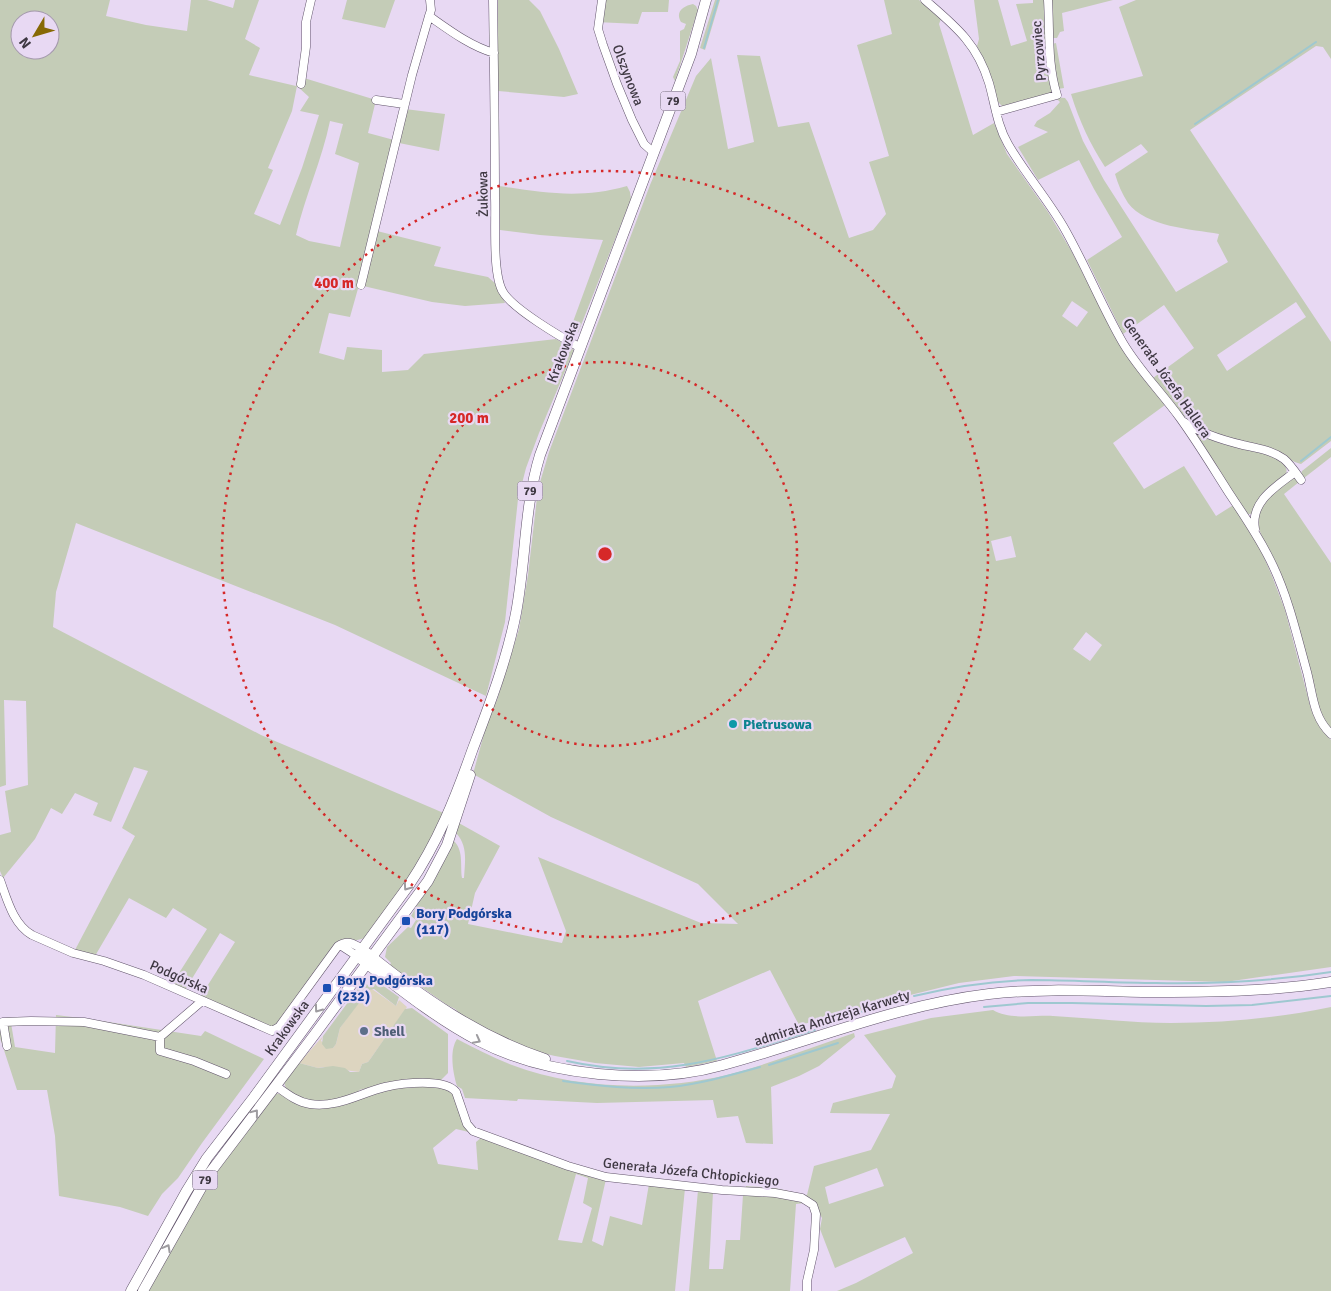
<svg xmlns="http://www.w3.org/2000/svg" width="1331" height="1291" font-family="Signika,sans-serif">
<style>
.commercial{fill:#ddd5c0}
.green{fill:#c4ccb7;fill-rule:evenodd}
.lines{fill:none;stroke-linecap:round;stroke-linejoin:round}
.stream{stroke:#9ec8d0;stroke-width:2}
.minor-casing{stroke:#60536a;stroke-width:9}
.major-casing{stroke:#60536a;stroke-width:11}
.minor{stroke:#fff;stroke-width:8}
.major{stroke:#fff;stroke-width:10}
.oneway{stroke:#9e9ca0}
.ring{fill:none;stroke:#d62828;stroke-width:2.5;stroke-dasharray:2.5 5}
.culture-dot{fill:#0f9aa8;stroke:#e8d9f3;stroke-width:2}
.transit-dot{fill:#1a4fb4;stroke:#e8d9f3;stroke-width:2}
.service-dot{fill:#5c6f8a;stroke:#e8d9f3;stroke-width:2}
.labels{text-anchor:middle;dominant-baseline:central;stroke-width:4.5;stroke-linejoin:round;paint-order:stroke}
.shield{fill:#e8d9f3;stroke:#716877;stroke-width:1}
.shield-label{font-size:12px;font-weight:bold;fill:#3e3842}
.street-label{font-size:14px;fill:#3e3842;stroke:#e8d9f3}
.culture-label{font-size:14px;font-weight:bold;fill:#0d838f;stroke:#e8d9f3;text-anchor:start}
.transit-label{font-size:14px;font-weight:bold;fill:#164399;stroke:#e8d9f3;text-anchor:start}
.service-label{font-size:14px;font-weight:bold;fill:#4e5e75;stroke:#e8d9f3;text-anchor:start}
.centre{fill:#d62828;stroke:#e8d9f3;stroke-width:2.5}
.ring-label{font-size:15px;text-anchor:middle;font-weight:bold;fill:#d62828;stroke:#e8d9f3;stroke-width:4.5;stroke-linejoin:round;paint-order:stroke}
</style>
<rect width="100%" height="100%" fill="#e8d9f3"/>
<path class="commercial" d="M372,989L396,1006L399,1000L407,1007L371,1058L368,1062L362,1064L359,1072L323,1067L318,1068L299,1063L323,1036L321,1041L333,1048L336,1044L340,1028L366,992Z"/>
<path class="green" d="M0,0H110L106,16L146,25L187,31L191,0H207L233,8L235,0H259L245,39L260,48L249,75L296,86L298,77L304,78L376,100L368,133L394,140L377,231L441,247L434,266L488,277L496,284L505,303L465,306L432,302L359,285L350,317L329,313L319,353L344,360L347,347L382,350V372L408,370L424,354L556,339L574,350L539,433L526,468L518,499L505,622L486,696L335,625L76,523L56,592L53,627L261,735L446,814C424,859 394,898 364,938C355,943 345,936 336,944L278,1024L274,1027L265,1026L201,996L235,942L220,933L185,990L172,984L207,929L173,908L166,918L129,898L95,956L75,950L135,836L122,828L148,771L134,767L111,822L93,815L98,803L75,793L62,814L51,808L35,839L3,878L0,871V835L11,832L5,791L28,785L26,701L4,700L6,785L0,787ZM20,20H50V50H20ZM297,86L309,97L300,111L319,115L302,168L280,225L254,214L273,170L268,168L292,111ZM330,121L343,124L335,154L359,163L340,247L309,241L296,235C305,196 322,160 330,121Z
M347,0H395L385,28L342,19Z
M498,0H529L540,11L559,49L578,94L564,97L498,91Z
M599,0H669L668,12H642L638,24L596,22Z
M715,0H720L705,50L700,48Z
M884,0H919L941,19L939,24L973,135L994,123L1007,154L1048,212L1072,252L1117,341L1165,405L1113,443L1144,489L1184,466L1216,516L1235,504L1257,541L1272,576L1285,610L1311,709L1318,724L1331,740V967L1225,982L1014,976L959,983L894,999L822,1025L816,1021L799,1025L770,970L698,1001L717,1061L686,1067L684,1063L639,1067L595,1063L555,1056L529,1050L463,1017L455,1009L447,1005L390,965L391,963L385,957L387,947L408,927L411,928L416,920L411,916L453,840C464,850 460,864 462,878H464C465,861 468,846 456,833L457,822L500,846L475,893L468,924L562,943L566,931L538,857L701,923L738,924L698,884L551,817L473,774L490,712L497,700L519,629L528,575L538,489L549,452L650,185L696,76L711,58L728,149L754,142L737,55L760,56L778,127L809,122L849,238L873,230L886,214L869,162L889,156L857,45L892,34ZM1072,301L1088,312L1077,327L1062,316ZM1011,536L1016,557L996,561L991,541ZM1086,632L1102,645L1090,661L1073,649Z
M974,0H998L1011,46L1027,41L1016,4L1033,3V0H1045V46L1054,93L1002,106L997,101L982,56L977,46L979,39Z
M1050,0H1113L1062,13L1064,31L1060,32L1057,38H1051Z
M1136,0H1331V59L1323,47L1316,46L1190,130L1331,342V441L1301,464C1289,462 1280,450 1267,447C1241,440 1210,436 1188,419C1177,411 1163,389 1153,378L1194,348L1164,305L1123,334L1087,260L1122,237L1094,189L1079,160L1038,180L1018,147L1048,132L1034,126L1037,121L1050,113L1060,102L1055,97L1065,98L1068,102L1083,141L1104,180L1176,292L1228,262L1217,241L1219,234C1191,229 1146,227 1128,203C1122,194 1118,184 1115,174L1148,152L1141,144L1105,167C1090,144 1079,120 1071,94L1143,76L1119,7ZM1296,302L1306,317L1227,371L1217,355Z
M693,4L696,6L698,10L675,81L673,77L680,61V31L684,29L686,24L681,22C675,12 683,6 693,4Z
M1056,43L1064,88L1058,89L1055,80L1052,44Z
M405,109L445,114L439,151L399,143Z
M499,186C545,193 581,199 627,186L630,192L631,199L578,333L570,330L603,240L540,235L500,230Z
M1191,431C1200,434 1210,439 1219,443C1228,446 1301,455 1284,477C1282,479 1277,481 1274,483C1263,492 1256,501 1252,514H1246L1217,466Z
M1331,448V457L1304,478L1301,474L1302,471Z
M1294,478L1299,482L1284,494L1331,563V729L1323,718L1318,706C1306,660 1296,613 1279,569C1273,554 1258,537 1258,520C1259,504 1280,484 1294,478Z
M375,980L399,997L396,1006L374,989L369,990L340,1028L336,1044L333,1048L326,1049L322,1044L323,1036L363,982L368,985Z
M1331,1007V1291H837L856,1283L913,1253L905,1237L835,1268L820,1229L822,1218L813,1202L796,1204L790,1291H689L698,1190L713,1192L709,1269H723L726,1240H740L743,1195H746V1186L775,1188L807,1195L814,1166L871,1150L890,1114L830,1113L833,1103L892,1088L896,1076L864,1035L931,1018L993,1010C1009,1020 1035,1015 1053,1016C1092,1018 1132,1023 1171,1023C1225,1023 1278,1018 1331,1007ZM877,1168L884,1186L829,1204L825,1187Z
M412,1008L448,1034V1073L441,1080L433,1082L386,1084L359,1090L361,1099C369,1096 377,1092 386,1090C398,1088 446,1083 454,1093C460,1101 463,1122 469,1132L456,1129L433,1148L438,1164L478,1170L476,1142L482,1137L594,1178L606,1179L592,1241L603,1246L610,1216L642,1225L649,1184L685,1188L675,1291H148L206,1187L275,1093L284,1095L286,1089L284,1082L299,1063L318,1068L333,1066L345,1068L350,1072H359L362,1064L368,1062L371,1058L405,1009ZM576,1174L588,1178L583,1203L592,1208L582,1243L558,1240Z
M56,1015L89,1019L201,1036L205,1031L264,1059L202,1143L178,1178L162,1194L148,1216L120,1207L59,1196L55,1136L47,1090H17L0,1038V1019L10,1017L15,1047L55,1053Z
M854,1033L855,1037L819,1066L799,1076L771,1087L773,1144L746,1143L738,1116L717,1118L713,1100L597,1103L518,1099L517,1101L465,1098L462,1089L457,1086C453,1073 449,1051 457,1039C475,1048 493,1058 512,1065C578,1090 659,1091 727,1075C770,1064 812,1047 854,1033Z"/>
<g class="lines">
<path class="stream" d="M704,48L718,0
M1195,124L1316,42
M1301,461L1331,437
M914,996C952,987 992,981 1031,980C1073,980 1115,983 1156,983C1215,984 1274,981 1331,972
M984,1007L1028,1003H1072L1206,1006L1252,1005L1331,996
M822,1027L870,1009
M567,1061C660,1082 728,1057 815,1030
M769,1065L838,1043
M563,1081C599,1086 634,1090 670,1087C700,1084 731,1075 760,1067"/>
<defs>
<path id="minor" d="M430,0L431,10L429,16C449,30 470,46 494,53
M493,0C494,66 495,132 495,198C496,220 492,274 503,292C513,309 561,337 579,347
M602,0L598,29L603,45L617,84L632,120L644,144L653,152
M925,0C955,26 977,43 989,83C995,104 997,125 1008,144C1024,172 1046,197 1063,226C1085,264 1101,305 1123,343C1139,370 1162,393 1180,418C1198,443 1213,468 1229,493C1245,517 1261,540 1273,566C1289,600 1297,636 1307,672C1313,695 1313,717 1331,734
M301,84L306,47V22L311,0
M376,100L404,104
M996,112L1057,95C1047,63 1050,33 1048,0
M361,285L412,75L429,16
M1184,422C1202,434 1222,440 1243,445C1257,448 1271,450 1284,459C1291,465 1296,473 1301,480
M1255,529C1250,501 1277,486 1295,472
M0,880C7,899 13,924 32,935L73,953L104,961L144,975L272,1031L279,1027L338,946C347,940 353,943 362,949
M340,945L357,956
M202,1001L160,1037V1051L194,1061L226,1074
M7,1046L3,1022L31,1021L84,1022L160,1037
M276,1086C287,1094 297,1102 310,1104C338,1108 360,1093 385,1087C402,1083 445,1078 456,1092L467,1124L473,1131L568,1166L606,1177L722,1190L775,1193L802,1198L813,1205L816,1214L814,1250L807,1281V1291"/>
<path id="major" d="M367,953C421,997 479,1037 545,1059
M357,956C396,986 435,1018 479,1041C546,1076 649,1086 723,1065C812,1041 897,1005 989,994C1040,988 1091,991 1142,992C1205,992 1269,992 1331,982
M131,1291L186,1192L207,1158L254,1097L409,885C438,842 455,799 472,751C489,706 507,660 516,613C526,560 524,507 540,455L691,54L706,0
M143,1291L209,1174L315,1034L428,881L447,845L470,775"/>
</defs>
<use href="#minor" class="minor-casing"/>
<use href="#major" class="major-casing"/>
<use href="#minor" class="minor"/>
<use href="#major" class="major"/>
</g>
<defs><path id="oneway-chevron" d="M-2-3.5L2.5 0L-2 3.5" fill="none" stroke-width="1.6" stroke-linecap="round" stroke-linejoin="round" transform="scale(1.25)"/></defs>
<g class="oneway">
<use href="#oneway-chevron" transform="translate(407 887) rotate(125)"/>
<use href="#oneway-chevron" transform="translate(318 1009) rotate(126)"/>
<use href="#oneway-chevron" transform="translate(477 1040) rotate(28)"/>
<use href="#oneway-chevron" transform="translate(255 1113) rotate(-52)"/>
<use href="#oneway-chevron" transform="translate(167 1248) rotate(-61)"/>
</g>
<g class="ring">
<circle cx="605" cy="554" r="192"/>
<circle cx="605" cy="554" r="383"/>
</g>
<circle class="culture-dot" cx="733" cy="724" r="5"/>
<g class="transit-dot">
<rect x="401" y="916" width="10" height="10" rx="2.5"/>
<rect x="322" y="983" width="10" height="10" rx="2.5"/>
</g>
<circle class="service-dot" cx="364" cy="1031" r="5"/>
<g class="labels">
<g class="shield">
<rect x="660.5" y="91.5" width="25" height="19" rx="4"/>
<rect x="517.5" y="481.5" width="25" height="19" rx="4"/>
<rect x="192.5" y="1170.5" width="25" height="19" rx="4"/>
</g>
<g class="shield-label">
<text x="673" y="101">79</text>
<text x="530" y="491">79</text>
<text x="205" y="1180">79</text>
</g>
<g class="street-label">
<text transform="translate(1039 51) rotate(-95)">Pyrzowiec</text>
<text transform="translate(628 75) rotate(69)">Olszynowa</text>
<text transform="translate(483 194) rotate(-91)">Żukowa</text>
<text transform="translate(563 352) rotate(-69)">Krakowska</text>
<text transform="translate(1167 378) rotate(55)">Generała Józefa Hallera</text>
<text transform="translate(179 977) rotate(24)">Podgórska</text>
<text transform="translate(832 1018) rotate(-17)">admirała Andrzeja Karwety</text>
<text transform="translate(287 1028) rotate(-54)">Krakowska</text>
<text transform="translate(691 1172) rotate(6)">Generała Józefa Chłopickiego</text>
</g>
<g class="culture-label">
<text x="743" y="724">Pietrusowa</text>
</g>
<g class="transit-label">
<text x="416" y="913">Bory Podgórska<tspan x="416" dy="16">(117)</tspan></text>
<text x="337" y="980">Bory Podgórska<tspan x="337" dy="16">(232)</tspan></text>
</g>
<g class="service-label">
<text x="374" y="1031">Shell</text>
</g>
</g>
<circle cx="605" cy="554" r="8" class="centre"/>
<g class="ring-label">
<text x="334" y="288">400 m</text>
<text x="469" y="423">200 m</text>
</g>
<g transform="translate(35 35) rotate(232)"><circle r="24" fill="#e8d9f3" stroke="#a499ac"/>
<path d="M0-4L9 19L0 12L-9 19Z" fill="#876905"/>
<text y="-8" font-size="14" font-weight="bold" text-anchor="middle" fill="#3e3842">N</text>
</g>
</svg>
